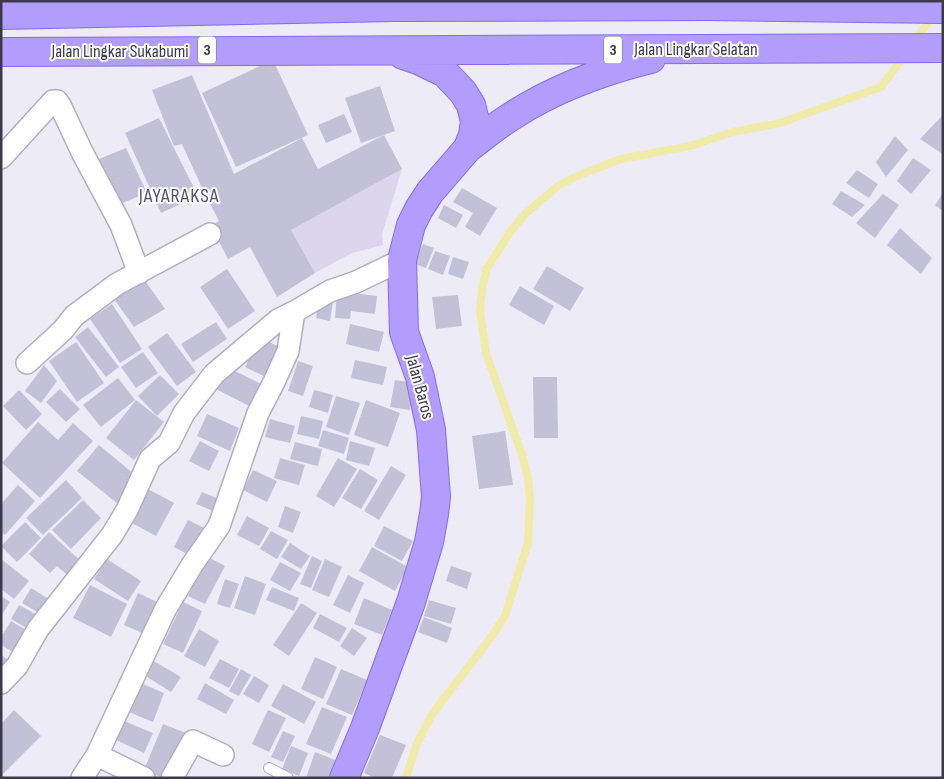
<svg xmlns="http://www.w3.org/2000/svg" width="944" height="779" font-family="'Sofia Sans Condensed',sans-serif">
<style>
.education{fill:#dbd6ee}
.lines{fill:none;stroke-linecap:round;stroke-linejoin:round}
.stream{stroke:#f0eba9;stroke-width:8}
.building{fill:#c3c1d7}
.lane-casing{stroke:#b1aec1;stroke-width:12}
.street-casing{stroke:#b1aec1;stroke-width:24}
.primary-casing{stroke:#846be4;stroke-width:30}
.lane{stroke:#fff;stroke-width:10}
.street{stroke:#fff;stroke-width:21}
.primary{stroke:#b29dfd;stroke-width:28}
.labels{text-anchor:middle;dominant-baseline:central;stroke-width:4;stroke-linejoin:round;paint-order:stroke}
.shield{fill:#fff;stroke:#767480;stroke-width:1}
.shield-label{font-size:16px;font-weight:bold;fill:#3b394a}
.street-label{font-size:18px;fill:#3b394a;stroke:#fff}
.quarter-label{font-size:20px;letter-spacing:1px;fill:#53506d;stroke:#fff}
</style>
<rect width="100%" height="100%" fill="#edebf5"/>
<path class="education" d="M402,169L382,234L383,245L352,253L315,273L291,230Z"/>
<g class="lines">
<path class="stream" d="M915,41L934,14
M406,778L417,743L433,713L492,636L505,616L528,543L530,499L528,478L522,455L486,353L480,311L482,289L487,268L511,231L525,214L558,186L577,176L621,159L690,146L733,132L780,123L881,87L905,55"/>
</g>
<path class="building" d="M273,60L308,135L236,167L202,93Z
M192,75L234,174L302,138L318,169L384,135L402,169L291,230L315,273L277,297L250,247L228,259L211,226L219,221L203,190L182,144L174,146L152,90Z
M380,86L395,131L361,143L345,98Z
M344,114L352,132L326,143L318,125Z
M943,115V154L920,139Z
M159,118L198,196L161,213L125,133Z
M895,136L908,150L886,177L876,162Z
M126,148L147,193L120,204L99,159Z
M913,158L931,170L911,194L897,181Z
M857,170L878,184L869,198L846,183Z
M462,188L497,208L480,236L465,227L473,213L453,202Z
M841,191L865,205L852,217L832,204Z
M943,193V211L935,205Z
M883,194L899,205L875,238L856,223Z
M444,205L463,215L456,228L438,218Z
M900,228L932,258L921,274L887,245Z
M423,244L434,248L426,268L415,264Z
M435,251L450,256L443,275L428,269Z
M453,257L469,262L463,279L448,274Z
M547,266L584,288L570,311L533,289Z
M227,269L255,311L228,329L200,287Z
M144,279L165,309L134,327L114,299Z
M520,286L554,306L544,325L509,305Z
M337,291L377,296L375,314L351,311L350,319L335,318Z
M458,295L462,326L436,329L432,297Z
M320,298L333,301L330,321L316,318Z
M112,304L142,349L120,363L90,319Z
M216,322L227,339L193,362L181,344Z
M350,324L384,332L379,352L346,344Z
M88,327L119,367L106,377L75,337Z
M167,333L196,372L177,386L148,347Z
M260,337L279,347L268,369L275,373L272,380L245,367Z
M76,342L104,383L77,402L49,361Z
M143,352L158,373L136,388L121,367Z
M355,360L387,367L383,385L351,378Z
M298,361L313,366L303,396L288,391Z
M44,365L57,381L41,403L25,391Z
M225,366L265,386L253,408L214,388Z
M160,375L179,394L157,416L138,396Z
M533,377H557L558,438H534Z
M118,378L135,400L101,427L83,405Z
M395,380L414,383L410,410L390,407Z
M60,389L80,409L66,422L46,402Z
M19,390L42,414L26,430L3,406Z
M314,390L333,395L328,413L309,407Z
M336,396L360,403L349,435L326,427Z
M136,400L164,422L134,460L106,438Z
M366,400L400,413L388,447L354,435Z
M207,414L239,428L230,451L197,436Z
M301,416L323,421L319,439L297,434Z
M270,419L295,426L290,443L265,437Z
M38,422L58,440L73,423L93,441L40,498L2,463Z
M323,430L349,438L344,454L318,446Z
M505,431L513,485L479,489L472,436Z
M200,441L219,451L209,471L189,461Z
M350,441L375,448L369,466L346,460Z
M295,442L322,449L318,466L290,459Z
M99,445L140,479L118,504L77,471Z
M280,458L305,465L299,485L274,478Z
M338,458L357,469L334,507L316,496Z
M391,466L406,475L379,520L364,511Z
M360,469L378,480L361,509L342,498Z
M253,470L277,481L267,502L243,490Z
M66,480L82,498L43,535L26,518Z
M18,485L35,501L5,535L1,532V504Z
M148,489L174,503L156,536L130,522Z
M202,492L219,499L213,511L196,504Z
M83,500L101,518L71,549L52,530Z
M285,506L301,512L293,533L278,527Z
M247,516L269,528L259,546L237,535Z
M188,520L204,528L189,555L174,547Z
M25,522L41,538L17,562L1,546Z
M384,526L413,541L402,561L374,546Z
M271,531L288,540L277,559L260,549Z
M49,532L83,563L71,578L57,566L50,573L29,554Z
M290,543L310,556L301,569L281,557Z
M372,547L408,567L395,591L359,571Z
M312,556L322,561L311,588L300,584Z
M208,557L225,566L205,604L188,596Z
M1,559L29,581L14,599L1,589Z
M107,559L141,581L128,601L94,579Z
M325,559L342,567L329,597L312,590Z
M280,562L301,573L290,591L270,580Z
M451,566L472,573L467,589L446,581Z
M348,575L364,583L350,613L333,605Z
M245,576L266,584L255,615L234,608Z
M225,579L239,584L230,608L217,604Z
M90,585L127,604L111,637L73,618Z
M272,587L299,598L294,611L266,600Z
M31,588L52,601L44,616L22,603Z
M138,593L161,604L147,635L124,625Z
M1,596L10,602L1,616Z
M364,598L392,610L382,635L354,624Z
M429,600L456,608L451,624L424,616Z
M183,602L202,611L183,653L163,644Z
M301,603L317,613L289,656L273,645Z
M19,605L41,617L32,631L11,619Z
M320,614L347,628L339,642L313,628Z
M424,617L452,628L447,643L418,632Z
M11,621L31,633L18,655L1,645V637Z
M352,628L367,638L354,656L340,646Z
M199,629L219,641L205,667L184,656Z
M1,655L12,663L1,675Z
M315,657L337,667L323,699L301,689Z
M220,659L239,669L229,688L209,678Z
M152,660L181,677L171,692L144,675Z
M241,669L251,675L239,696L229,691Z
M341,669L367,680L352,715L326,704Z
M254,676L269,685L259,703L243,694Z
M136,681L164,693L153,722L124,710Z
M205,683L234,700L226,714L197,699Z
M283,684L316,702L304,724L271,706Z
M322,707L347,717L331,754L306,744Z
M14,710L41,736L1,776V724Z
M268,710L286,718L269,752L252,744Z
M122,720L153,733L144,753L114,739Z
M163,724L186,733L167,778H163L144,770Z
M283,731L295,736L283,762L271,757Z
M380,735L406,745L392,778H375L364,773Z
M291,746L308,753L299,776L282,769Z
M315,752L335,760L329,778H306Z"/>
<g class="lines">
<defs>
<path id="lane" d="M269,768L288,778"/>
<path id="street" d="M1,158L53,101H57L60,105L82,152L121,225L139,273
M27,363L63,330L74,316L117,284L210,234
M1,683L17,666L38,629L112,535L127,510L150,459L169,443L184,413L214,374L278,320L294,312L330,291L356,282L402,260
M97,755L144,778
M82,778L97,755L165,610L192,565L219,526L258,413L274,382L288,351L294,312
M172,778L193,741L223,755"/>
<path id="primary" d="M1,15L394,7L708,6L943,9
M1,52L943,48
M468,148C483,137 497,125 512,116C555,88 602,71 651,59
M344,778L365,728L411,602L429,542L434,514L436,497L431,430L420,377L404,332L402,260L411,225L419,209L430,192L468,148L473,135L475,121L471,105L463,92L445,73L418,60L403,55"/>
</defs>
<use href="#lane" class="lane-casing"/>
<use href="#street" class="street-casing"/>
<use href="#primary" class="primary-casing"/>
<use href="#lane" class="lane"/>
<use href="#street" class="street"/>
<use href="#primary" class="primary"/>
</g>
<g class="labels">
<g class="shield">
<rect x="198" y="36.5" width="18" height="27" rx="4"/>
<rect x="604" y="36.5" width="18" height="27" rx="4"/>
</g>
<g class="shield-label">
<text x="207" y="50">3</text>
<text x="613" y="50">3</text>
</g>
<g class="street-label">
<text x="696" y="49">Jalan Lingkar Selatan</text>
<text x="120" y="51">Jalan Lingkar Sukabumi</text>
<text transform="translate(420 387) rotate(75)">Jalan Baros</text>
</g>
<g class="quarter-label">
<text x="179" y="196">JAYARAKSA</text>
</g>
</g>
<rect width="944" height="779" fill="none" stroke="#3b394a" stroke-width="5"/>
</svg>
